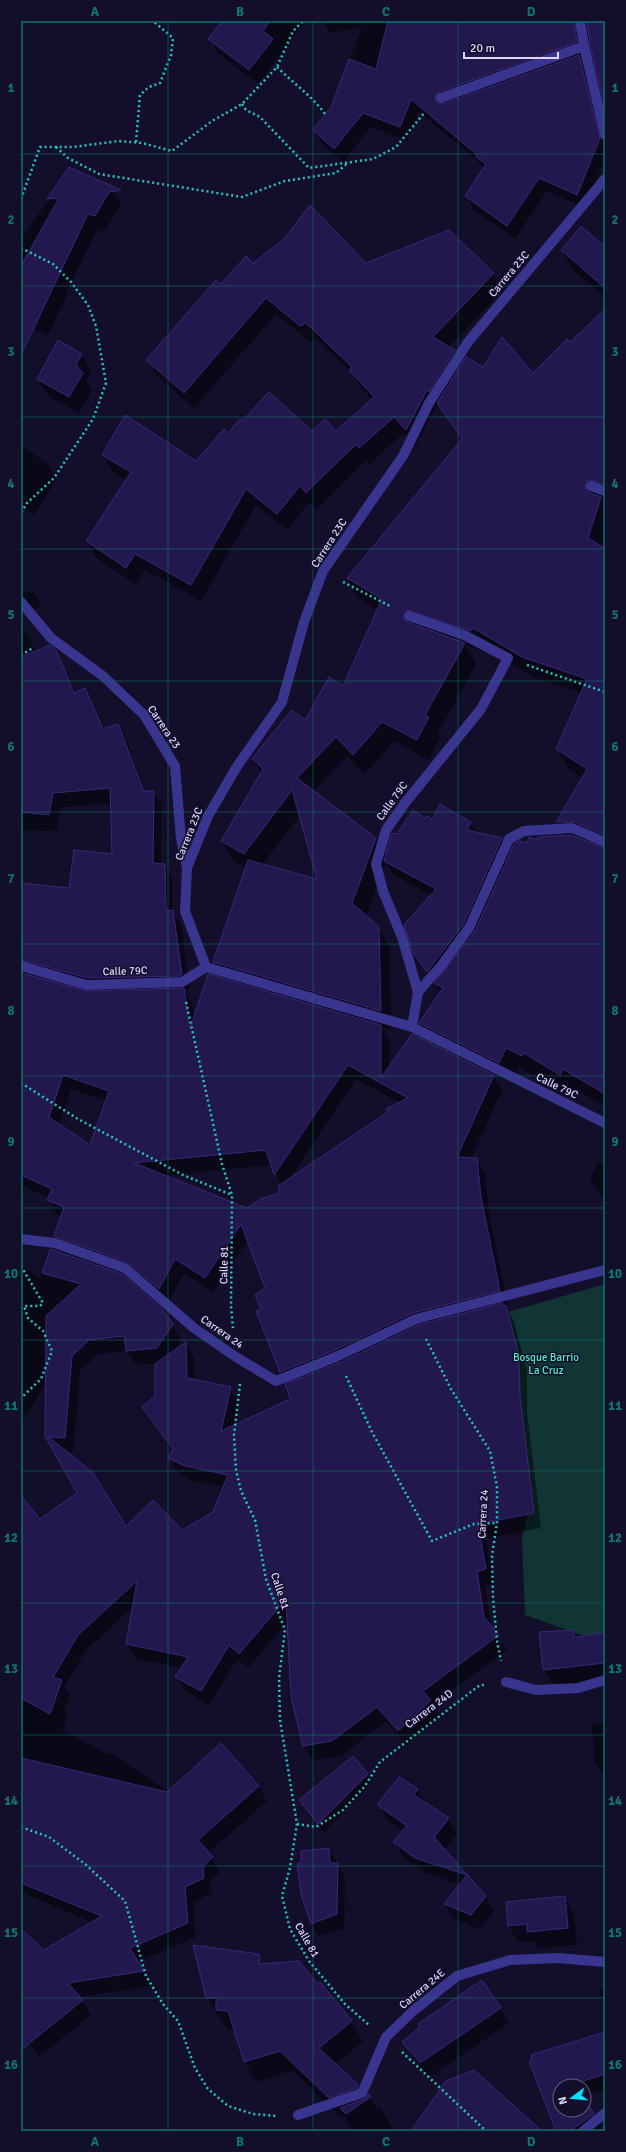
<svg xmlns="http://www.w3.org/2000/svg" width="626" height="2152" font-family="Signika,sans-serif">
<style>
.green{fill:#103534}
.shadow{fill:#0007;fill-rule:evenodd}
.building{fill:#23184d;stroke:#39277b;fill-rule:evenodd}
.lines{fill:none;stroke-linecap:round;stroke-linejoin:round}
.path{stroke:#23c7c0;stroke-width:2.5;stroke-dasharray:2 3;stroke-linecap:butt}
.street{stroke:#39348e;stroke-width:10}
.grid{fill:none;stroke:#0f766e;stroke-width:1;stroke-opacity:0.55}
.labels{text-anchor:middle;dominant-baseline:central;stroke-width:3;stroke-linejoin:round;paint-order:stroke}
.street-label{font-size:11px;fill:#dcd7ff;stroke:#130e2a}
.park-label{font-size:11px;fill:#55ecc9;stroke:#130e2a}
.neatline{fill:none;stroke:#0f766e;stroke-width:1.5}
.grid-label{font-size:13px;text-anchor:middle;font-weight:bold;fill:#0f766e}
</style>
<rect width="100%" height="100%" fill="#130e2a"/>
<path class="green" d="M605,1284V1635L590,1638L525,1615L522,1538L531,1502L473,1322Z"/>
<path class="shadow" d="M223,21H305L258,84L218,53L210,39Z
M323,21H575L581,57L575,59L580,67L581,63L588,76L605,144V158L585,208L547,191L515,239L474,210L466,196L484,170L480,163L419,112L408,140L371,127L343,162L322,144L314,130L332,107L362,27L330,33Z
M70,168L112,187L121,204L104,232L97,230L67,291L68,293L48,335L21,322V240Z
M449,231L493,274L503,290L449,347L454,351L462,365L533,374L605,310V1106L575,1089L571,1094L535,1073L533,1075L518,1067L511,1082L491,1073L502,1090L471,1159H476L485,1174L489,1213L508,1305L506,1306L514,1321L527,1372V1412L541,1528L486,1539L494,1583L485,1585L491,1627L507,1650L433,1704L439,1715L407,1745L386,1721L341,1756L312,1760L304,1746L288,1621L248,1668L237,1659L209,1705L185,1691L176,1677L182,1668L136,1659L127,1644L134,1606L86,1650L64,1687L70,1696L64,1710L68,1715L62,1731L110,1755L111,1753L169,1792L258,1786L267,1801L208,1853L220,1872L210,1882L212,1893L193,1902L196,1937L137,1962L151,1986L79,1997L91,2015L39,2057L21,2030V1930L44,1951L93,1923L21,1892V1497L40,1520L78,1494L46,1435L47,1381L21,1425V1265L40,1278L46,1254L49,1255L172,1325L181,1340L172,1353L186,1344L194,1358L195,1381L230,1388L238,1403L233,1426L293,1402L288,1384L281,1372L257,1311L262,1309L266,1289L248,1240L213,1292L184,1273L168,1303L137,1276L64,1251L55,1236L62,1217L57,1215L49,1198L21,1185V884L70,889L113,855L111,803L61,807L57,831L23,830L21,842V624L36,652L55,651L76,694L85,690L104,730L118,725L126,740L146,792H153L162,807L161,864L164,865L173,879V913L181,925L190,989H183L192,1004L194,1019L224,980L214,962L246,868L234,861L222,841L261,773L253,758L305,722L344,688L378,609L359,599L348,579L462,441L439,406V407L437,405L416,445L404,433L369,464L366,460L316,509L309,502L287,530L256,505L201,601L145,570L136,584L96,558L87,541L127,480L113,472L103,455L196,462L242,422L312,433L336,432L372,400L360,386L352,373L316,339L311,342L276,314L194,408L157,376L148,360L221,286L253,264H365ZM465,645L482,651L484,648L534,677L582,693L557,749L569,769L583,778L557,822L565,836L528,844L511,854L502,839L476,833L470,823L425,820L398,835L386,857L375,839L313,792L347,756L365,774L394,741L429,760L440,737L438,733L476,664ZM300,815L319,880L262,865ZM386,862L393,875L431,896L414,951L441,993L420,1023L432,1043L460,1057L459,1059L389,1068V1040L381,1027L391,1030L390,948L379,928L366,917ZM27,973L93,992H87L26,975ZM356,1079L400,1103L289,1180ZM71,1089L106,1101L90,1147L59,1125ZM272,1165L281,1185L282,1193L247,1209L163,1176ZM127,1351L136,1365L156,1364V1397L143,1408L173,1451L170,1458L178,1473L194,1481L224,1487L214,1512L181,1531L125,1528L66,1452H73L80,1371L98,1354Z
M605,246V297L573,270L562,250Z
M82,355L91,371L86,381L92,390L79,413L48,396L38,379Z
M21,446L47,463L56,480L34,515L21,506Z
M33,591L41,605L33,611H26L21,617V593Z
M598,1162L605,1165V1199L600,1196L590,1179Z
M573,1632L577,1639L605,1633V1680L554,1687L544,1670Z
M605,1723V1778L595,1762L592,1725Z
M367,1774L372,1783L324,1832L300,1800Z
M417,1789L425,1803L448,1819L457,1834L444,1850L485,1896L494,1911L479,1929L453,1918L445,1904L461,1885L424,1872L403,1857L395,1842L404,1831L387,1819L379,1805ZM444,1823H446L432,1842L430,1840Z
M329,1849L345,1877L344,1928L319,1936L311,1923Z
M564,1897L574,1914L577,1945L538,1948L533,1941L518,1942L508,1925Z
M194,1946L258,1955L264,1965L318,1985L320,1984L351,2022L363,2042L335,2064L358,2085L366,2099L370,2097L377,2109L380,2107L394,2131H352L345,2116L341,2117L292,2070L256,2082L245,2062L235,2030H228L207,1998Z
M482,1981L509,2023L429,2077L412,2056L404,2042Z
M605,1988V2005L599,1991Z
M605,2033V2082L602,2083L604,2090L584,2096V2086H560V2110H584V2096L602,2131H557L530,2061Z
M276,2129L278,2131H265Z"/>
<path class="building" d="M222,21H270L263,31L273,39L249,70L208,39Z
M388,21H574L577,42L439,92L435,97L437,103L443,104L579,55L600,138L577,195L539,178L507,226L465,196L486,164L476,157L477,155L411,99L400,127L363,113L334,149L313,130L331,107L349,59L376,69Z
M587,21H605V107L590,45Z
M69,167L121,190L109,192L95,216L88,214L21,355V266L59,198L47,199Z
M310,205L366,263L449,230L494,273L433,337L455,350L429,392L427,390L406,430L394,417L359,448L356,444L306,493L300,486L277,514L246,489L191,585L135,554L126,568L86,541L131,472L102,455L125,415L196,461L224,429L228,433L240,419L242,421L269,392L312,431L325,419L336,431L374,397L349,370L352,367L306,323L300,326L266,298L184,393L146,360L216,280L221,284L246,256L253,263L284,239Z
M581,226L605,247V288L561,250Z
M605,309V484L590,480L587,481L585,487L588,492L601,497L588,538L605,548V835L574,822H556L587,769L556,749L587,679L522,657L473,628L471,631L407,610L403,617L407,622L465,643L425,715L429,717L417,740L382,722L353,755L336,737L297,778L376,838L352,903L379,927L381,1011L213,962L248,860L317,879L292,790L244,854L221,841L263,769L252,758L292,710L305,720L329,677L343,686L382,599L347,578L462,439L437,403L466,357L483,367L502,337L533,373L567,339L570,342Z
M58,340L82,354L76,365L83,373L69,397L37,379Z
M50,645L56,650L74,693L85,688L103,729L118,724L144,791H154L153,863L165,864L166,911L173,910L182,974L180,976L88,978L21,960V883L69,888L74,850L112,854L110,788L53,793L49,815L21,812V657Z
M440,804L471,822L467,830L502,838L463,925L427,972L413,952L404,925L436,889L384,861L392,833L397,834L413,810L425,818L427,816L432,819Z
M571,835L605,848V1094L563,1069L560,1075L524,1053L522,1056L506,1048L499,1063L419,1023L443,988L434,983L475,931L514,844L519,841L527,843L529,837L537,840L538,837Z
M21,973L87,991L184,988L190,1029L208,974L381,1025V1078L412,1034L494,1075L457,1157L477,1158L481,1197L500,1291L413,1313L335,1350L280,1372L256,1311L261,1309L255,1295L265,1288L241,1224L205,1278L175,1259L159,1289L127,1262L54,1236L64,1207L47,1200L52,1189L21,1175ZM348,1065L408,1098L386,1109L388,1112L278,1186L280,1193L260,1199L247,1208L134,1163L266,1150L274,1175ZM63,1075L109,1091L90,1145L49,1117Z
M50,1249L122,1274L161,1308L173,1324L157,1348L126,1351L124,1336L89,1340L72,1356L65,1438L49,1437L93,1473L126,1526L153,1500L182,1530L213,1512L228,1475L185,1466L168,1458L173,1449L142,1407L155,1396V1364L186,1342L187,1378L231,1387L221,1431L288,1400H291L285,1384L341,1362L418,1325L502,1303L503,1306L506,1305L519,1356L520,1396L534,1513L478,1524L486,1569L477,1571L484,1617L499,1635L423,1691L431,1700L398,1731L377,1707L332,1741L303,1746L292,1701L290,1681L286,1599L239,1654L229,1645L201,1691L175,1677L188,1657L126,1644L137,1581L78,1635L53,1677L62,1680L50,1714L21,1698V1496L40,1519L77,1493L45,1436L46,1316L81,1284L42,1273Z
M574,1630V1638L605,1632V1663L543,1670L539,1632Z
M221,1743L259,1786L198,1840L213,1857L203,1867L204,1878L185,1887L188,1923L130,1948L144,1971L68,1983L83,2000L21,2050V1929L44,1950L102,1916L21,1883V1758L167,1792Z
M353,1756L368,1774L318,1824L299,1800Z
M399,1777L418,1789L414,1795L449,1818L434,1837L486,1896L471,1915L444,1904L467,1875L415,1858L393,1842L407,1826L377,1805Z
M329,1848L330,1863H338L337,1914L311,1924L301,1894L297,1864L301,1863V1851Z
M565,1896L568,1928L527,1932V1924L508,1926L506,1902Z
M193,1945L259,1954L260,1964L299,1961L318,1984L320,1982L352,2021L319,2048L358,2085L357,2088L329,2098L280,2051L244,2062L228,2011L216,2010V1998H206Z
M482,1980L501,2008L420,2063L402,2042L420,2027L418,2024Z
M605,2032V2074L577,2083L579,2086H560V2110H584V2095L594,2114L570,2131H556L529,2061L532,2059L531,2055Z
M474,2070L542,2131H411L446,2081Z
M369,2094L371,2097L346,2114L340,2108L364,2099Z"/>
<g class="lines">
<path class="path" d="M277,67C293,83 312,96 325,114
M242,104L246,110L260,117L309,168L373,159L396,147L425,112
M136,142L140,95L149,87L160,83L171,55L173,38L153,21
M56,147L68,158L99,174L242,197L285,181L336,173L348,163
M21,199L40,147H73L119,141L142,143L172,151L212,121L242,104L277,67L293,31L303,21
M21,248L53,264L71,282L88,305L96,326L106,383L93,419L54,478L27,503L21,513
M343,582L390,606
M21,655L33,648
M527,665L605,692
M186,1002L222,1164L232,1195L231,1306L233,1328
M21,1083L78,1119L183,1175L232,1195
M21,1266L43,1303L40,1306H24L28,1318L43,1331L52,1351L41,1379L21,1398
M426,1339L451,1389L490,1451L497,1487V1523L492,1555L493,1598L497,1641L501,1661
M346,1376L372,1432L432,1541L474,1524L497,1523
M240,1384L234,1435L236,1470L241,1491L255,1520L266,1579L285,1630L279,1678L280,1720L297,1824L290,1868L282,1896L290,1929L309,1961L345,2004L369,2025
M297,1824L316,1827L343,1810L365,1786L380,1762L480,1685H484
M21,1827L49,1837L85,1864L125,1901L146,1976L163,2004L178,2021L195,2068L208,2089L228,2106L253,2114L277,2116
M402,2052L486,2131"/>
<path class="street" d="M580,21L584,46L605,135
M441,98L584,46
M591,486L605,491
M21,602L51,638L103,676L144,715L175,766L181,839L187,868
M409,616L464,635L508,658L481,709L405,803L386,830L376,864L383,891L402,937L418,992L412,1027
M21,966L87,985L182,982L206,967L412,1027L605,1123
M206,967L185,911L187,868L208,816L236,768L282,702L304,622L323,571L403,456L429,403L468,342L605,179
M418,992L441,966L469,928L509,839L524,831L572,828L605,842
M21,1239L55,1243L125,1268L194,1328L236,1357L276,1381L338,1356L416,1319L605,1270
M506,1682L536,1690L578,1688L605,1680
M298,2115L362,2093L386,2037L413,2011L457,1976L510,1960L557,1958L605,1962
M583,2131L605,2113"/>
</g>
<path class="grid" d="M168,21V2131M313,21V2131M458,21V2131M21,154H605M21,286H605M21,417H605M21,549H605M21,681H605M21,812H605M21,944H605M21,1076H605M21,1208H605M21,1340H605M21,1471H605M21,1603H605M21,1735H605M21,1866H605M21,1998H605"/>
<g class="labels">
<g class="street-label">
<text transform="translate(509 274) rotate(-50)">Carrera 23C</text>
<text transform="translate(329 543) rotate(-57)">Carrera 23C</text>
<text transform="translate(164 727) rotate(56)">Carrera 23</text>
<text transform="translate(392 801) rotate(-54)">Calle 79C</text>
<text transform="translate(189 834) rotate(-68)">Carrera 23C</text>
<text transform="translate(125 971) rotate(-2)">Calle 79C</text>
<text transform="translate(557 1086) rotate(26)">Calle 79C</text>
<text transform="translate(224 1265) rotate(-89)">Calle 81</text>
<text transform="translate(222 1332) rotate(35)">Carrera 24</text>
<text transform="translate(483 1514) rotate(-87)">Carrera 24</text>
<text transform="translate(280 1591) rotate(72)">Calle 81</text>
<text transform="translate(429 1709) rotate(-37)">Carrera 24D</text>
<text transform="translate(307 1940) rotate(60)">Calle 81</text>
<text transform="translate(422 1989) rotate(-40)">Carrera 24E</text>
</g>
<g class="park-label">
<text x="546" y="1357">Bosque Barrio<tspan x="546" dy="13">La Cruz</tspan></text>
</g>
</g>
<rect width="626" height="2152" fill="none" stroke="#130e2a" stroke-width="44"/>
<g transform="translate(572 2098) rotate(254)"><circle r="19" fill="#130e2a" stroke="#635e7f"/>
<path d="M0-3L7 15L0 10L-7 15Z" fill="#03e1ff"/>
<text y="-6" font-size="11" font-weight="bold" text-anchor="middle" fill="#dcd7ff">N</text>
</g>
<path d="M464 52v6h94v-6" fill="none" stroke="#dcd7ff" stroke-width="2"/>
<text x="470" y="52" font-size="12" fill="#dcd7ff" stroke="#130e2a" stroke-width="3" paint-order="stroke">20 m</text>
<rect x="22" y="22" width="582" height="2108" class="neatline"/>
<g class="grid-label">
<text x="95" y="16">A</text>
<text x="240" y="16">B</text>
<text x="386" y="16">C</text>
<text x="531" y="16">D</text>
<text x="11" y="92">1</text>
<text x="615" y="92">1</text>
<text x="11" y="224">2</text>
<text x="615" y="224">2</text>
<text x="11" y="356">3</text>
<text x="615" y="356">3</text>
<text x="11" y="488">4</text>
<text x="615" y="488">4</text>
<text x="11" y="619">5</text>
<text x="615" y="619">5</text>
<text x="11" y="751">6</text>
<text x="615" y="751">6</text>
<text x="11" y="883">7</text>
<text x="615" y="883">7</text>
<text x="11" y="1015">8</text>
<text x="615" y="1015">8</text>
<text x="11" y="1146">9</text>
<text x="615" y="1146">9</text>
<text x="11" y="1278">10</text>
<text x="615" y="1278">10</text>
<text x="11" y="1410">11</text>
<text x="615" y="1410">11</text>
<text x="11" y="1542">12</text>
<text x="615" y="1542">12</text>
<text x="11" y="1673">13</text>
<text x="615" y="1673">13</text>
<text x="11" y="1805">14</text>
<text x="615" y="1805">14</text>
<text x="11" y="1937">15</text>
<text x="615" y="1937">15</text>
<text x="11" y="2069">16</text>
<text x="615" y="2069">16</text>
<text x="95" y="2146">A</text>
<text x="240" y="2146">B</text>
<text x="386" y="2146">C</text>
<text x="531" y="2146">D</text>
</g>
</svg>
